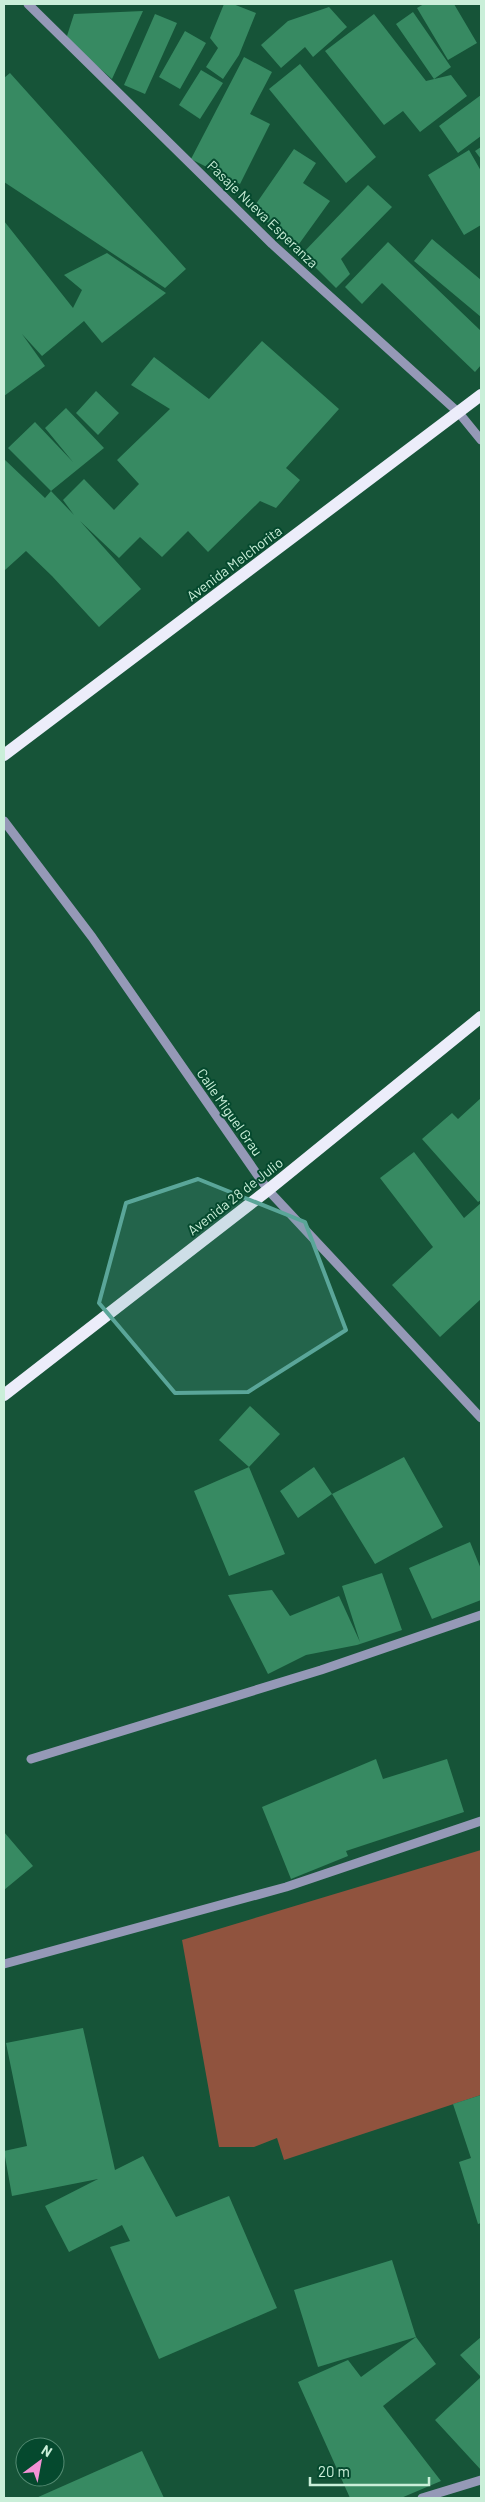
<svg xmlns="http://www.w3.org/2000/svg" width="485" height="2502" font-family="Barlow,sans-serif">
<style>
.green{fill:#90533e}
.building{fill:#378a62}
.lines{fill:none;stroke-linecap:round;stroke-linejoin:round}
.minor{stroke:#9599b7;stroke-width:9}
.major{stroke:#ecedfa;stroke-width:12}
.marked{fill:#5aa699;fill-opacity:0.2;stroke:#5aa699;stroke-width:4;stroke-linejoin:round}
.labels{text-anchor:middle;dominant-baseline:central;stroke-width:4;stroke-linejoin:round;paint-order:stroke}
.street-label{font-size:14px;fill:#caefd9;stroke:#05492e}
</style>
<rect width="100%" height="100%" fill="#165438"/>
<path class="green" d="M481,1850V2095L284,2160L277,2138L254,2147H219L182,1940Z"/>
<path class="building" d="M224,4H233L256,13L239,55L223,79L206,67L218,48L210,38Z
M424,4H454L477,43L448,60L417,8Z
M329,7L347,27L313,57L305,47L281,68L261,45L288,21Z
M143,11L112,79L66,39L74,14Z
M413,12L451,67L434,79L396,24Z
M155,14L177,23L145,94L124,85Z
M374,14L426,81L451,75L467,96L420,132L403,111L384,125L325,51Z
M185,31L206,43L180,89L159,77Z
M244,57L272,72L250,114L270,124L240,184L191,159Z
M300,64L376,157L346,183L269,89Z
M201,70L223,83L200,119L179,105Z
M10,73L186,269L165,288L4,182V78Z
M481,95V136L458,153L439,126Z
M481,147V159L475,151Z
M294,149L316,163L303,183L330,201L299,244L251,211Z
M469,150L481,171V225L464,235L428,175Z
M368,185L392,207L341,259L350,274L336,288L302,254Z
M4,221L73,308L82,290L64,275L107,253L166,293L102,343L84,321L42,356L22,334L45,366L4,396Z
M432,239L481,280V317L414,261Z
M388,242L481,331V365L475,372L382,283L362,304L345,287Z
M262,341L339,409L286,468L300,480L276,508L260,501L208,552L188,531L162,557L140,537L119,558L80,521L141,589L99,627L52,576L26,551L5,570L4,568V459L45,498L51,491L74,515L63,500L84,479L114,510L139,484L117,460L170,409L131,385L154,357L209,399Z
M96,391L119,413L98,435L76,413Z
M66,408L104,448L51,491L8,448L35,422L73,462L45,428Z
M481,1098V1200L478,1202L422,1139L452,1113L458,1119Z
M414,1152L464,1218L481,1203V1299L440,1337L392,1285L433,1247L380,1178Z
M250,1406L280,1434L249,1467L219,1440Z
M404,1457L443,1527L375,1564L332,1494Z
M249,1467L285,1554L229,1576L194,1491Z
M314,1467L332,1494L298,1518L280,1491Z
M470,1542L481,1569V1600L432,1619L409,1568Z
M382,1573L402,1630L357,1645L306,1655L268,1674L228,1595L272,1590L290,1616L339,1596L360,1642L342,1586Z
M376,1759L383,1779L447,1759L464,1812L346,1851L348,1856L291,1879L262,1807Z
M4,1832L33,1866L4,1890Z
M83,2028L115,2170L143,2156L176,2217L229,2196L277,2308L159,2359L110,2247L130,2241L122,2225L69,2252L45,2206L98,2179L12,2196L4,2151L27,2146L6,2043Z
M481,2095V2223L478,2224L459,2162L471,2158L453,2104Z
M392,2260L416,2337L318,2367L294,2290Z
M416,2337L436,2364L383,2406L441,2481L401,2498H350L298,2382L348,2360L361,2377Z
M481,2337V2470L435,2420L481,2377L460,2355Z
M142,2451L164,2498H36Z"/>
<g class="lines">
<path class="minor" d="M28,4L272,244L459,413L481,440
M4,821L92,937L268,1190L481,1418
M31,1759L321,1670L481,1615
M4,1964L286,1887L481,1821
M422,2498L481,2480"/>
<path class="major" d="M4,755L481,395
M4,1395L268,1190L481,1017"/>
</g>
<path class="marked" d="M198,1179L305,1222L346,1330L248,1392L175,1393L99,1303L126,1203Z"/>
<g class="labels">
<g class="street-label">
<text transform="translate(263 214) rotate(44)">Pasaje Nueva Esperanza</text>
<text transform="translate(234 563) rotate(-37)">Avenida Melchorita</text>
<text transform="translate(230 1112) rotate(55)">Calle Miguel Grau</text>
<text transform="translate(235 1196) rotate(-38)">Avenida 28 de Julio</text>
</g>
</g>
<rect width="485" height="2502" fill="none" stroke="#caefd9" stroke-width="10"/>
<g transform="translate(40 2462) rotate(32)"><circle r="24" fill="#05492e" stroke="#548b72"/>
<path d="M0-4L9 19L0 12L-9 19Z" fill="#f391d5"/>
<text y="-8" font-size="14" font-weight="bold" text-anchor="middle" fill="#caefd9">N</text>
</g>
<path d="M310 2477v8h119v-8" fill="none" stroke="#caefd9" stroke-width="2.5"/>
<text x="318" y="2477" font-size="15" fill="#caefd9" stroke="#05492e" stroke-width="4" paint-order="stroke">20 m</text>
</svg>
